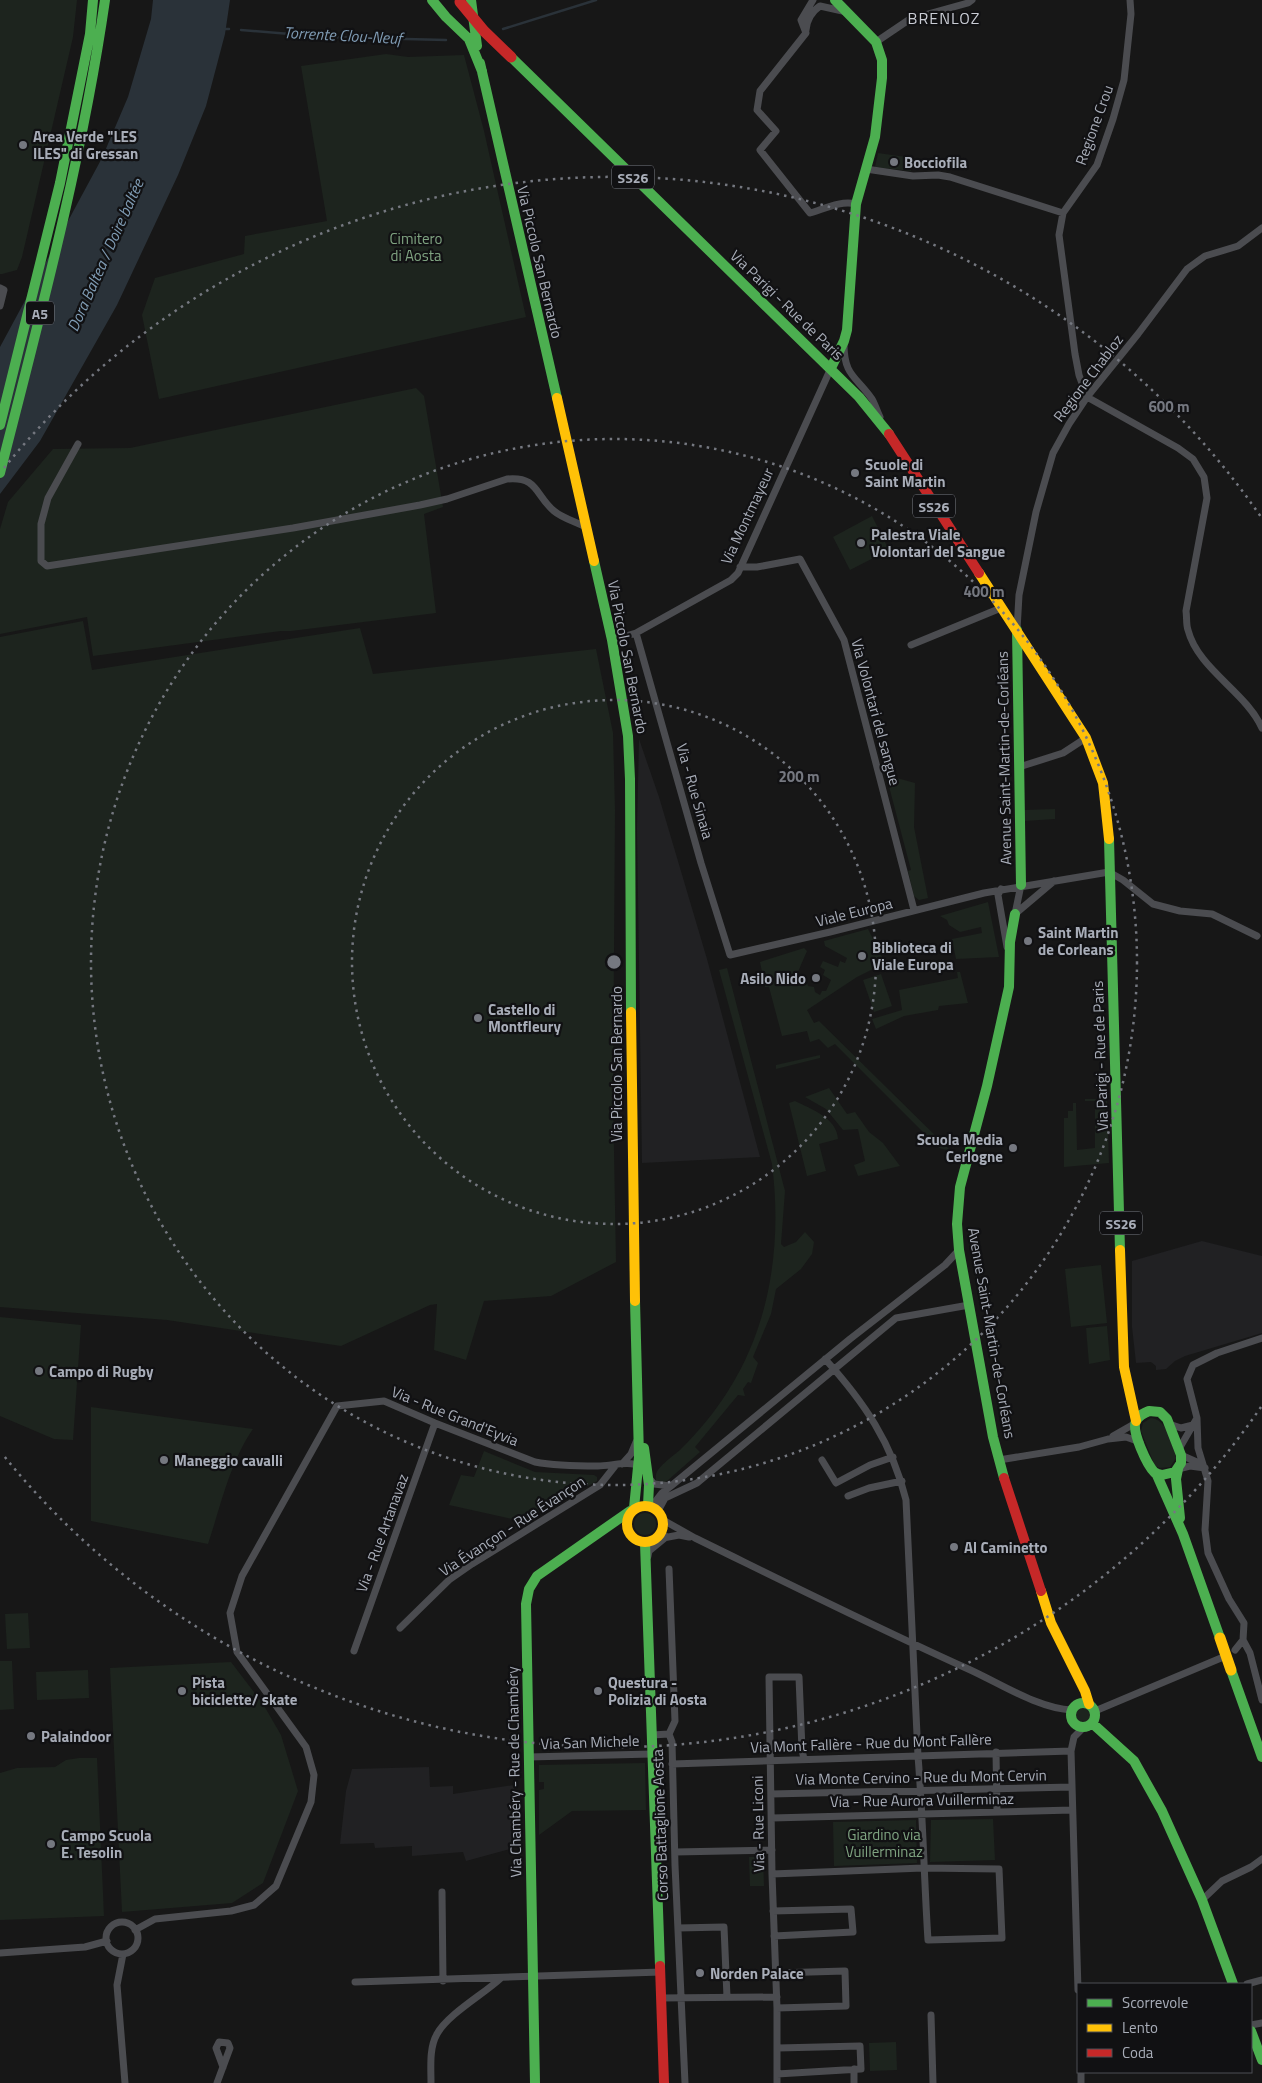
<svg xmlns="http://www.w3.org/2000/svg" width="1262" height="2083" font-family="'Titillium Web',sans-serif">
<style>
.built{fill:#212123}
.green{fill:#1d241e}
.water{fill:#2a3239}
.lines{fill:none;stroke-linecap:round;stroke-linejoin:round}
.stream{stroke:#2a3239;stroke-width:2.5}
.street{stroke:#4b4c50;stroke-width:7}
.fast{stroke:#4caf50;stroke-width:10}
.slow{stroke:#ffc107;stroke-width:10}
.jam{stroke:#c62828;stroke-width:10}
.slow-bridge{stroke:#ffc107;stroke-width:11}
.jam-bridge{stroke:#c62828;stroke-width:11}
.ring{fill:none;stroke:#757880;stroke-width:2.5;stroke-dasharray:2.5 5}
.poi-dot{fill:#757880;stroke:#111113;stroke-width:2}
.labels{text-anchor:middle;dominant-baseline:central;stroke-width:4.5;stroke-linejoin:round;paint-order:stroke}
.shield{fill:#111113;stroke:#7b7e86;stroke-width:1}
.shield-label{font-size:14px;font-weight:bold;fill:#a8adb8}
.street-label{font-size:15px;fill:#a8adb8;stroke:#111113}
.poi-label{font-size:15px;font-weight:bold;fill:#a8adb8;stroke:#111113;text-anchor:start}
.park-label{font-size:15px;fill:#7fa381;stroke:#111113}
.neighbourhood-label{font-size:16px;letter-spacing:1px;fill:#c9ccd4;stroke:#111113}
.water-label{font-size:16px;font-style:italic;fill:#7f9bb3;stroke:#111113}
.centre{fill:#757880;stroke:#111113;stroke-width:2.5}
.ring-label{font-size:15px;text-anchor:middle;font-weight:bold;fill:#757880;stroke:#111113;stroke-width:4.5;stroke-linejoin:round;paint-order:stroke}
</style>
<rect width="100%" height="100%" fill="#171717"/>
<path class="built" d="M639,739L659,797L707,959L760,1157L642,1163L637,829Z
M1202,1241L1262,1256V1333L1185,1356L1175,1361L1166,1369L1156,1370V1366L1151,1362L1136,1363L1132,1327V1261Z
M429,1767L430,1787L453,1786V1794L514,1785L517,1847L466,1861L463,1852L412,1856V1846L375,1848L374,1843L340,1844L346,1791L352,1769Z"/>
<path class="green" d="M0,0H77L73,37L22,257L17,270L2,274H0Z
M386,54L408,57L464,55L484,131L526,317L159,399L142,315L155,278L244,254L245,236L327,221L301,66Z
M878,153L913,158L911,171L875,167Z
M416,388L424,396L443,507L424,514L436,613L291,631H281L93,656L87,617L0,634V529L8,502L53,449L130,448Z
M872,516L889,550L850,570L833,537Z
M83,621L92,670L360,628L373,674L596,649L613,733L615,810L613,1096L616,1262L551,1296L484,1301L466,1360L434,1350L437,1304L430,1305L341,1346L167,1320L0,1307V637Z
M886,775L915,783L914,827L928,898L919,900L914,896L908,871L911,870Z
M1055,809V819L1024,821V810Z
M988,902L999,957L956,959L952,939L982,933L981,927L960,932L949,925L947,920L940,916Z
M868,929L885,963L857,977L807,1010L814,1023L819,1021L951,1151L939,1148L835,1044L828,1048L819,1039L810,1042L807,1031L782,1036L769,987H765L760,962L804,948L807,951L794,981L800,984L807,983L808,986L814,987L815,992L820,995L822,991H826L831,980L823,975L825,970L820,967L823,961L838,967L840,961L845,963L847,958L825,946L824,941Z
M727,968L785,1191L781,1244L784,1247L796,1242L805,1232L814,1242L812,1254L801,1269L776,1289L771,1314L753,1357L758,1363L751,1383L748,1382L743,1389L745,1396L738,1395L695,1447L700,1452L667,1481L661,1483L656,1481C656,1477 655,1474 658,1470C664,1462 673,1456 680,1450C698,1432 715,1412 728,1391C771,1324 782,1242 772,1164L719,970Z
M957,972H960L968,1003L939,1006L938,1010L904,1016L876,1029L872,1019L902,1010L899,990L958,978Z
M881,974L892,1006L874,1012L863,980Z
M820,1055V1058L776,1069V1065Z
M829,1088L847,1114L855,1112L869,1132L883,1143L900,1166L858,1176L854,1165L865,1161L858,1129L843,1130L826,1109L805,1097Z
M1085,1099H1107L1109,1163L1064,1167V1118H1068V1111H1073V1103H1076L1077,1150L1095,1148V1101H1085Z
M795,1101C811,1109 837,1118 838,1139L819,1144L826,1171L807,1176L789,1103Z
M1101,1265L1107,1323L1071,1327L1065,1269Z
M0,1317L81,1325L73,1440L54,1439L0,1416Z
M1107,1326L1110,1360L1089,1364L1086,1328Z
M91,1407L253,1429C230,1462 221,1505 208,1544L91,1521Z
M1151,1418C1167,1420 1170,1440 1175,1453L1176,1458L1170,1467L1160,1468L1155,1466L1141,1431L1143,1423Z
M484,1451L535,1472L594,1475L597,1477V1481L521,1521L449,1505L461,1475L474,1477Z
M634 1524a11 11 0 1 1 22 0a11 11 0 1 1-22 0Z
M28,1613L30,1648L7,1649L5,1614Z
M0,1661H12L14,1709L0,1710Z
M231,1662L263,1704L281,1735L298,1791L263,1883L232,1903L122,1912L110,1668Z
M88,1670L89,1698L37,1700L36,1672Z
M1075 1715a8 8 0 1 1 16 0a8 8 0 1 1-16 0Z
M79,1758H97L104,1916L0,1920V1773L17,1768L55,1767L66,1760Z
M645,1763L646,1810L572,1811L539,1835V1790L544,1789V1782H539V1765Z
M993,1819L995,1860L930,1862L931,1820Z
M916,1820L917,1863L834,1866L833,1822Z
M749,1857H763L764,1886H750Z
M896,2042L897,2070L870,2071L869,2043Z"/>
<path class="water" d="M153,0H230L225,34L206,106L178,175L117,305L40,441L0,494V347L102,158L128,97L151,19Z"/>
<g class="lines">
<path class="stream" d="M225,29H229
M503,29L596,0
M241,30L326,37L446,40"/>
<path class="street" d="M813,0L801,20L806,33L760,91L757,110L776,131L760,150L810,213C824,209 841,200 856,204
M806,30C807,19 811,12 820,6L847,12
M876,42L910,19L968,3L972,0
M866,169L913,176L938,175L950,177L1063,213
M0,288L4,290L0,306
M844,344C844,376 856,376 872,399C875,404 877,411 880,417
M1087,397L1178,448L1193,459L1204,477L1207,498L1186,611C1187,617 1186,625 1188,630C1198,669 1246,692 1262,728
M1087,397L1079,375L1075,354L1059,235L1063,213L1097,165L1113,119L1124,80L1131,14L1130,0
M78,444L48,498L41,524V561L47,566L293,528L420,505L447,499L507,479C538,476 535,495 554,511C562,518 576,522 586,527
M740,567H757L800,559L844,640L914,910
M1017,630L1019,595L1036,512L1053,453L1069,424L1087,397L1138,334L1187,269L1205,256L1238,246L1262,228
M636,633L701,863L730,955L830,932L984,893L1109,872L1123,880L1153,904L1180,911L1212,914L1257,936
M612,640L636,633L731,580L738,573L831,368
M911,645L1001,608
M1019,767L1063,753L1086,738
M1001,889L998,895L1007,947
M1015,914L1054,881
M1015,914L1021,885
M1197,1418L1198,1448L1208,1481L1205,1530L1208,1553L1229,1599L1244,1623L1243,1640L1250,1653L1262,1700
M1169,1424L1181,1428L1193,1425
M1113,1436L1134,1424
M1179,1449L1197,1418L1187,1379L1193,1365L1217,1353L1262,1338
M1181,1455L1199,1463L1205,1468
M822,1460L836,1483L870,1465L893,1457
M999,1460L1079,1447L1108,1439L1126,1437L1140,1442
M622,1464L631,1454L636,1442
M1178,1469L1190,1466L1205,1468
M649,1478L654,1484L671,1486L850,1339L945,1265L959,1250
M848,1496L869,1488L902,1481
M652,1506L662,1493L671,1486
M658,1511L665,1498L697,1483L896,1318L969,1305
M663,1520L695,1538C785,1582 875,1627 966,1668C998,1682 1038,1709 1072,1710
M663,1538L679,1535L689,1537
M648,1556L649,1551L666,1537
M669,1569L675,1721L669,1734L672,1742L675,1865L685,2083
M400,1628L449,1580L472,1564L600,1485L615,1466
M1235,1650L1243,1640
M354,1651L435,1423
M1095,1711L1221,1658
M652,1735L669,1734
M996,1752L997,1812
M528,1757L652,1754
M672,1764L1071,1751
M771,1794L1072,1787
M772,1818L1072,1810
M675,1852L772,1850
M772,1874L923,1868L999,1869L1002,1938L928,1940C924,1879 923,1817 918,1756L906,1500C892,1443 864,1402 825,1359
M442,1892L443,1981
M1202,1900L1222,1881L1251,1867L1262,1859
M773,1911L851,1909L853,1932L774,1936
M106 1938a16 16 0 1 1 32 0a16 16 0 1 1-32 0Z
M678,1928L724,1927L727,1997
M135,1930L155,1919L231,1911L254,1905L276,1886L311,1802L314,1775L306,1747L237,1652L230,1613L242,1576L337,1406L384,1401L435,1423L535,1462C556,1466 577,1466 598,1466C611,1466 630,1460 641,1467
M0,1953L85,1947L107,1941
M123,1954L117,1985L125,2083
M776,1973L845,1971L846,2006L777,2008
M355,1982L661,1972
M1247,1984L1262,1980
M1078,1990L1071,1751L1074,1737L1084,1727
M661,1998L777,1997
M931,2015L933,2083
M1251,2025L1262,2023
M854,2069V2083
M1081,2072V2083
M777,2074L861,2069L860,2046L778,2048
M217,2083L230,2048L228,2043L219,2042L216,2048L223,2067
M431,2083C431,2067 429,2048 437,2034C448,2014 484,1994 501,1978
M777,2083V2008L772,1874L769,1677H799L802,1750L804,1759"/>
<path class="fast" d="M432,0L446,17L469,39L482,71
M471,0L477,46
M511,57L859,397L889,434
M480,63L557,398
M831,368L844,341L847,330L856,204L875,137L882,78V60L876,42L835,0
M0,425L60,183L90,34L93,0
M0,473C40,316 82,160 105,0
M594,561L612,640L628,736L630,779L631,1012
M1017,630L1021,885
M1109,839L1120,1250
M1149,1411L1160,1412L1167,1419L1181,1455V1463L1175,1472L1162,1475L1155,1473C1147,1465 1131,1431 1136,1421C1139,1415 1144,1413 1149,1411Z
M644,1448L649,1485L648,1505
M1178,1469L1176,1479L1180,1518
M1156,1473L1183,1534L1220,1638
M1004,1478L993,1437L959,1250L957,1224L960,1187L987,1086L1009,987L1010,942L1015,914
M634,1508L639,1457L635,1301
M645,1543L660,1966
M1231,1670L1262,1757
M1071 1715a12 12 0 1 1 24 0a12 12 0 1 1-24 0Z
M1092,1723L1134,1761L1162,1811L1202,1900L1233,1984
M1251,2031L1262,2060
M535,2083L526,1604L529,1589L537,1576L630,1511"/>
<path class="slow" d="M557,398L594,561
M979,573L1086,738L1103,783L1109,839
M631,1012L635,1301
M1120,1250L1124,1367L1136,1421
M627 1524a18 18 0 1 1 36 0a18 18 0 1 1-36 0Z
M1041,1591L1051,1623L1085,1691L1089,1704"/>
<path class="jam" d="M889,434L979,573
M1004,1478L1041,1591
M660,1966L664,2083"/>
<path class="slow-bridge" d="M1220,1638L1231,1670"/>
<path class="jam-bridge" d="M460,2L484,31L511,57"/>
</g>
<g class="ring">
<circle cx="614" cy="962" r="262"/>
<circle cx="614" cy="962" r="523"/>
<path d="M1261 1407A785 785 0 0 1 4 1456M4 468A785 785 0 0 1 1261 517"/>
</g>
<g class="poi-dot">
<circle cx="23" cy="145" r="5"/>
<circle cx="894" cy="162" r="5"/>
<circle cx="855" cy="473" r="5"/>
<circle cx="861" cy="543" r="5"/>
<circle cx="1028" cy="941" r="5"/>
<circle cx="862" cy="956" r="5"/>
<circle cx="816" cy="978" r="5"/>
<circle cx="478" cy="1018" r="5"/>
<circle cx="1013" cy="1148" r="5"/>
<circle cx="39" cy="1371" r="5"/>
<circle cx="164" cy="1460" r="5"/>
<circle cx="954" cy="1547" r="5"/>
<circle cx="182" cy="1691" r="5"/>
<circle cx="598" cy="1691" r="5"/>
<circle cx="31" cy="1736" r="5"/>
<circle cx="51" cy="1844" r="5"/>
<circle cx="700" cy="1973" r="5"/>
</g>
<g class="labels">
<g class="shield">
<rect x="612" y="165.5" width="42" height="23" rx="4"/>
<rect x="26" y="301.5" width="28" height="23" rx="4"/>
<rect x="913" y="494.5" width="42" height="23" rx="4"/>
<rect x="1100" y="1211.5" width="42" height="23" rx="4"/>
</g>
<g class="shield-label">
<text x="633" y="177">SS26</text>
<text x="40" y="313">A5</text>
<text x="934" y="506">SS26</text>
<text x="1121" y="1223">SS26</text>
</g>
<g class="street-label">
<text transform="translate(1094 125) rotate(-70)">Regione Crou</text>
<text transform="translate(540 262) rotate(77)">Via Piccolo San Bernardo</text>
<text transform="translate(787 305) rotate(44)">Via Parigi - Rue de Paris</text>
<text transform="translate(1088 378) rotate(-53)">Regione Chabloz</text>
<text transform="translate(747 516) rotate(-65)">Via Montmayeur</text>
<text transform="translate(628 657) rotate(79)">Via Piccolo San Bernardo</text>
<text transform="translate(876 712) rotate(75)">Via Volontari del sangue</text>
<text transform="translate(1004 758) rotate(-91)">Avenue Saint-Martin-de-Corléans</text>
<text transform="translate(695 791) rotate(74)">Via - Rue Sinaia</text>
<text transform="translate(854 912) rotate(-14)">Viale Europa</text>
<text transform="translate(1100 1056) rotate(-92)">Via Parigi - Rue de Paris</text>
<text transform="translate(616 1064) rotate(-90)">Via Piccolo San Bernardo</text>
<text transform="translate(992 1333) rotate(80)">Avenue Saint-Martin-de-Corléans</text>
<text transform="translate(455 1416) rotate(22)">Via - Rue Grand'Eyvia</text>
<text transform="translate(512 1526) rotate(-33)">Via Évançon - Rue Évançon</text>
<text transform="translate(382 1533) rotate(-70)">Via - Rue Artanavaz</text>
<text transform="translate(590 1742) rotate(-2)">Via San Michele</text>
<text transform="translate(871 1743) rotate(-2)">Via Mont Fallère - Rue du Mont Fallère</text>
<text transform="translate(514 1772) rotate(-91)">Via Chambéry - Rue de Chambéry</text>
<text transform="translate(921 1777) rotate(-1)">Via Monte Cervino - Rue du Mont Cervin</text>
<text transform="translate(922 1800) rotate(-1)">Via - Rue Aurora Vuillerminaz</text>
<text transform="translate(758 1824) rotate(-91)">Via - Rue Liconi</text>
<text transform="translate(660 1825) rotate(-92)">Corso Battaglione Aosta</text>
</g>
<g class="poi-label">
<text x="33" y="136">Area Verde "LES<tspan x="33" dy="17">ILES" di Gressan</tspan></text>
<text x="904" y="162">Bocciofila</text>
<text x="865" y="464">Scuole di<tspan x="865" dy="17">Saint Martin</tspan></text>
<text x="871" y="534">Palestra Viale<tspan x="871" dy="17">Volontari del Sangue</tspan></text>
<text x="1038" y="932">Saint Martin<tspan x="1038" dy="17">de Corleans</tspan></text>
<text x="872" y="947">Biblioteca di<tspan x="872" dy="17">Viale Europa</tspan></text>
<text x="806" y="978" text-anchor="end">Asilo Nido</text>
<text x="488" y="1009">Castello di<tspan x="488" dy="17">Montfleury</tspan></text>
<text x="1003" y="1139" text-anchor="end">Scuola Media<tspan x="1003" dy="17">Cerlogne</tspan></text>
<text x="49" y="1371">Campo di Rugby</text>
<text x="174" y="1460">Maneggio cavalli</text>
<text x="964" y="1547">Al Caminetto</text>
<text x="192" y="1682">Pista<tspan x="192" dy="17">biciclette/ skate</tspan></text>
<text x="608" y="1682">Questura -<tspan x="608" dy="17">Polizia di Aosta</tspan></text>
<text x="41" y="1736">Palaindoor</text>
<text x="61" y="1835">Campo Scuola<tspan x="61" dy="17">E. Tesolin</tspan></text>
<text x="710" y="1973">Norden Palace</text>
</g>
<g class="park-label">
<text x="416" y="238">Cimitero<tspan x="416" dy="17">di Aosta</tspan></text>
<text x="884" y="1834">Giardino via<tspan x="884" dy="17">Vuillerminaz</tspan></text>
</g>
<g class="neighbourhood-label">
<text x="944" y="18">BRENLOZ</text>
</g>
<g class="water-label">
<text transform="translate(343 35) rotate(3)">Torrente Clou-Neuf</text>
<text transform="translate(105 255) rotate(-66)">Dora Baltea / Doire baltée</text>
</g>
</g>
<circle cx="614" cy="962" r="8" class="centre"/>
<g class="ring-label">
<text x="1169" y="412">600 m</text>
<text x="984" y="597">400 m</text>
<text x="799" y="782">200 m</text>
</g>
<rect x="1077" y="1983" width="175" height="90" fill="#111113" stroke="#4d4f55"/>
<rect x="1087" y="1999" width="25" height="8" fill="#4caf50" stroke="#4d4f55"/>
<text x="1122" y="2008" font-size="15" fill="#a8adb8">Scorrevole</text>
<rect x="1087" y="2024" width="25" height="8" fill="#ffc107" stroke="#4d4f55"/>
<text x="1122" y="2033" font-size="15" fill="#a8adb8">Lento</text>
<rect x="1087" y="2049" width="25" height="8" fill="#c62828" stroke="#4d4f55"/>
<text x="1122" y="2058" font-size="15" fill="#a8adb8">Coda</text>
</svg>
